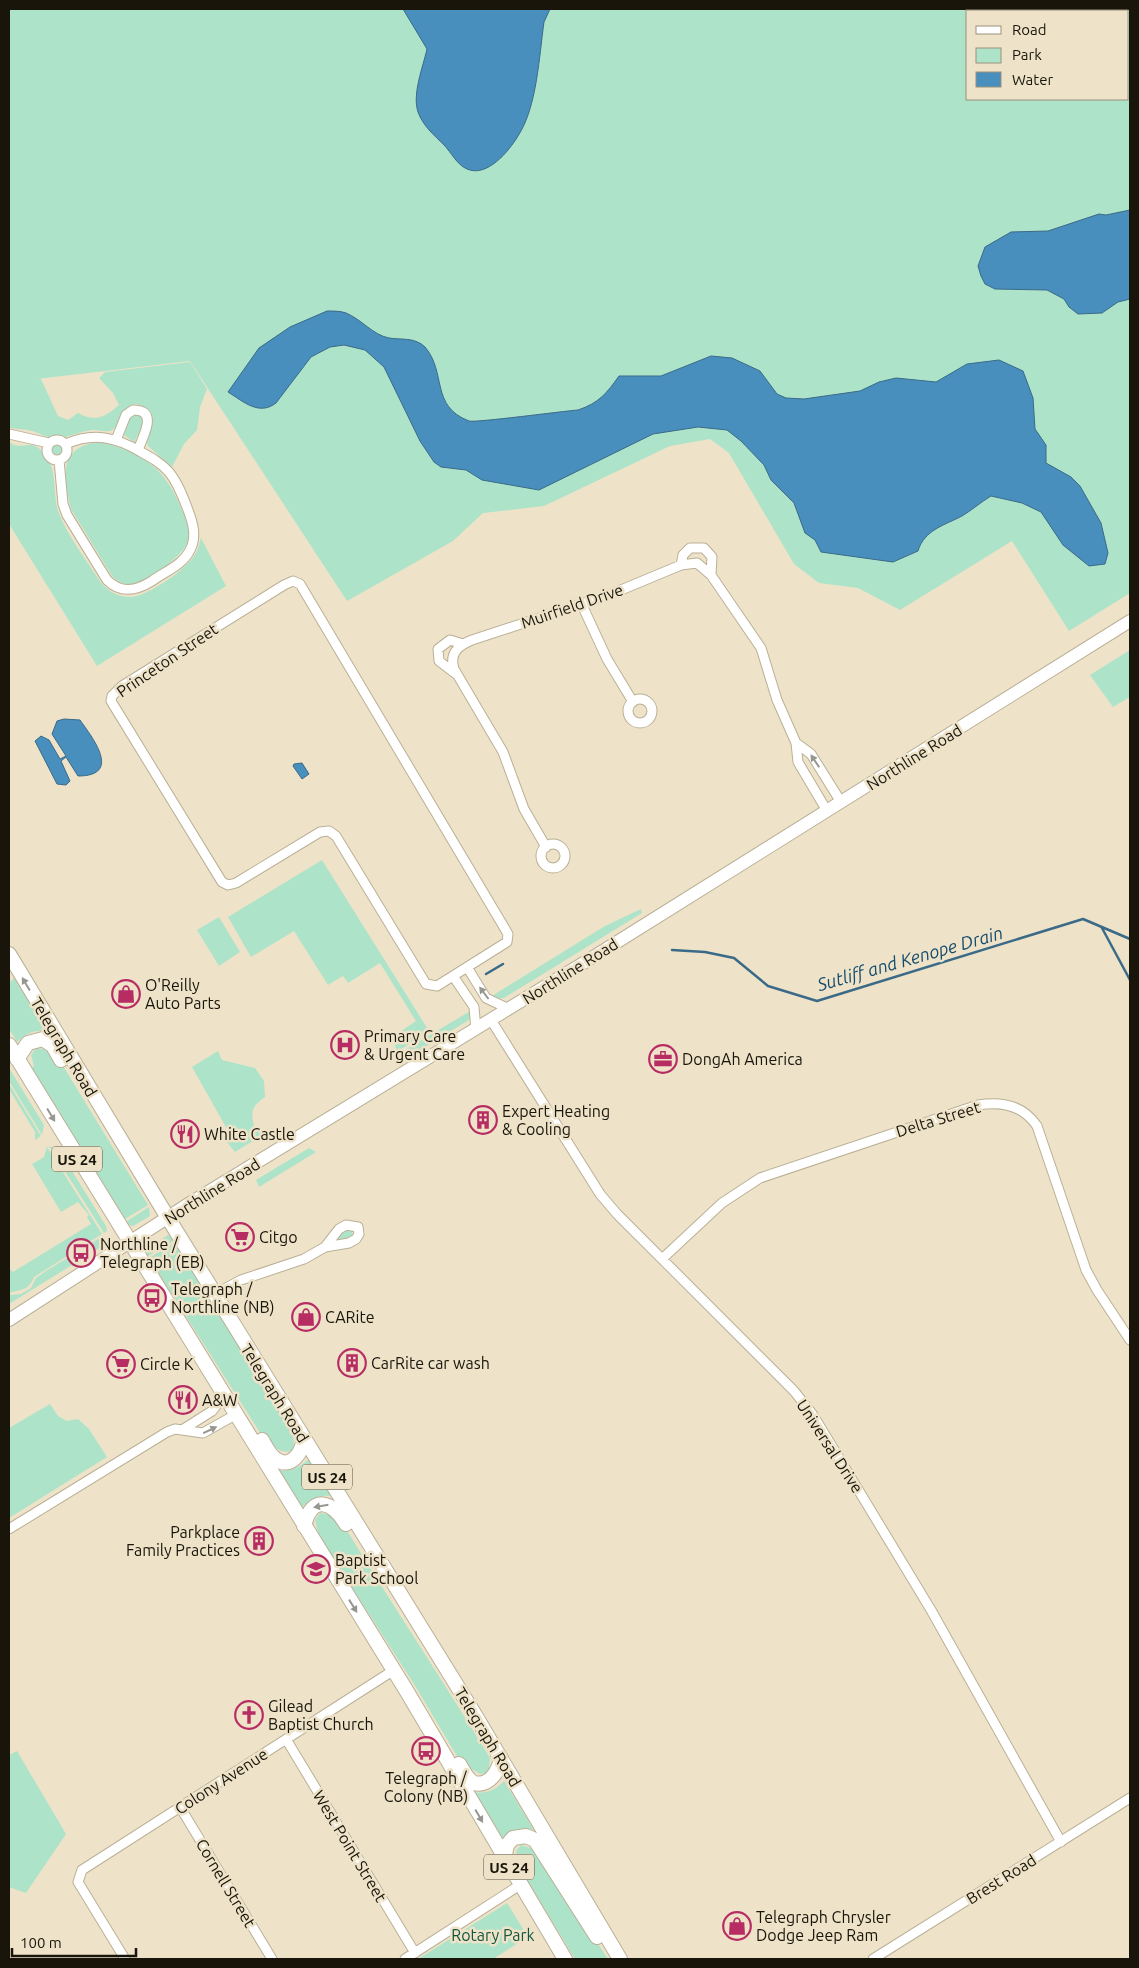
<svg xmlns="http://www.w3.org/2000/svg" width="1139" height="1968" font-family="Ubuntu,sans-serif">
<style>
.green{fill:#ade3c9;fill-rule:evenodd}
.water{fill:#488fbd;stroke:#3a6a88}
.lines{fill:none;stroke-linecap:round;stroke-linejoin:round}
.stream{stroke:#3a6a88;stroke-width:2.5}
.minor-casing{stroke:#bab096;stroke-width:11}
.secondary-casing{stroke:#bab096;stroke-width:14}
.primary-casing{stroke:#bab096;stroke-width:16}
.minor{stroke:#fff;stroke-width:9}
.secondary{stroke:#fff;stroke-width:12}
.primary{stroke:#fff;stroke-width:14}
.oneway{fill:#989691}
.labels{text-anchor:middle;dominant-baseline:central;stroke-width:5;stroke-linejoin:round;paint-order:stroke}
.shield{fill:#eee3c8;stroke:#595344;stroke-width:1}
.shield-label{font-size:15px;font-weight:bold;fill:#19150b}
.street-label{font-size:16px;fill:#19150b;stroke:#eee3c8}
.poi-label{font-size:16px;fill:#19150b;stroke:#eee3c8;text-anchor:start}
.park-label{font-size:16px;fill:#13563d;stroke:#eee3c8}
.water-label{font-size:18px;font-style:italic;fill:#154c6d;stroke:#eee3c8}
</style>
<rect width="100%" height="100%" fill="#eee3c8"/>
<path class="green" d="M9,9H1130V593L1069,631L1012,541L900,610L858,588L819,583L794,564L729,453L710,439L670,446L544,506L483,513L453,541L347,601L190,361L37,379H41L58,416L68,420L78,413C95,422 104,418 119,405L113,393L99,378L105,372L190,362L207,389L200,407L197,430L184,444L172,467L148,446C144,433 162,419 146,408C122,392 122,429 110,431C105,432 100,430 95,430C81,430 68,439 53,438C45,437 39,433 32,431C24,429 16,429 9,428ZM968,11H1128V99H968Z
M136,414L142,418L144,423L134,442L124,435L130,418Z
M9,442C21,452 30,437 43,452C57,466 53,489 57,507C63,530 89,564 102,584C110,592 118,597 130,597C147,597 185,570 194,556C198,551 199,544 201,538L226,586L97,666L9,524Z
M100,442C144,453 165,468 182,510C186,520 191,532 187,543C182,557 147,581 133,584C124,585 118,582 112,576L71,509C63,476 58,446 100,442Z
M52.5 450a5.5 5.5 0 1 1 11 0a5.5 5.5 0 1 1-11 0Z
M1130,650V697L1113,707L1090,675Z
M322,860L429,1031L397,1052L395,1046L398,1033L416,1021L380,963L348,983L343,976L328,985L294,931L251,957L228,917Z
M641,909L642,913L504,998L495,999L492,996L605,926Z
M219,917L240,952L219,966L197,930Z
M14,978L47,1032C34,1029 27,1033 17,1042L9,1029V983Z
M472,1010L469,1020L412,1055L406,1057L398,1054Z
M36,1048L43,1049L60,1061L148,1205L125,1219L32,1068L34,1066L31,1055Z
M218,1051L222,1060L255,1068L264,1081L265,1097C251,1107 250,1112 255,1129L262,1131L274,1128L235,1152L226,1141L231,1136L192,1067Z
M9,1068L44,1125L42,1135L9,1081Z
M9,1084L41,1136L35,1140V1132L9,1089Z
M49,1146L59,1150L106,1226L107,1231L104,1233Z
M47,1147L102,1234L34,1277C28,1291 22,1289 9,1293V1268L13,1272L91,1224L87,1217L89,1215L78,1202L61,1212L32,1164L44,1157Z
M309,1148L316,1152L259,1187L256,1180Z
M149,1207L150,1216L133,1226L129,1225L127,1221Z
M344,1230H353L351,1239L335,1241Z
M168,1235L175,1240L148,1256L146,1252L147,1248Z
M103,1236L106,1241L98,1249L9,1304V1295L21,1294L31,1288L36,1278L46,1271Z
M176,1242L293,1434L294,1448L292,1451C282,1454 275,1448 268,1441L266,1442L149,1258Z
M50,1404L58,1416L67,1421L78,1419L89,1429L107,1457L9,1518V1428Z
M309,1459L331,1496C317,1495 311,1499 301,1508L278,1470C292,1472 298,1468 309,1459Z
M320,1513L331,1515L343,1524C391,1603 442,1679 490,1758L489,1770L487,1773L480,1774L461,1763L414,1684L317,1533L318,1532L315,1520Z
M17,1751L66,1834L26,1893L9,1887V1755Z
M504,1781L534,1830C519,1827 513,1829 502,1838L474,1792C487,1794 495,1790 504,1781Z
M521,1845L537,1850L608,1959H575L518,1865L520,1864L516,1851Z
M507,1903L528,1937L493,1959H418Z"/>
<path class="water" d="M403,9H550L544,22C539,57 537,107 518,136C509,151 487,178 467,169C457,165 451,152 444,145C434,135 423,126 418,112C412,94 423,67 427,49Z
M1130,210V299L1118,302L1102,313L1078,314L1069,307L1064,299L1047,290L995,289L985,284L981,276L978,266L985,247L1011,232L1048,231L1099,214L1106,215Z
M327,311C333,311 341,311 346,313C361,319 373,335 389,338C401,340 415,337 425,347C447,373 430,406 469,421C475,423 564,411 578,410C599,403 607,393 619,376H661L711,356L732,358L760,371L777,394L786,398L804,399L860,391L879,382L896,378L936,382L967,364L999,360L1023,371L1033,398L1035,429L1046,445V463L1071,477L1080,486L1101,523L1108,553L1105,564L1089,566L1063,545L1041,512L1022,503L991,496C981,502 972,510 962,516C945,525 924,530 918,551L893,562L821,552L815,540L805,533L794,503L771,480L764,465L741,441L727,430L698,427L653,434L539,490L482,480L466,470L441,467L434,462L420,441L384,367L365,350L344,345L330,347L311,357L276,403C259,416 244,402 228,392L259,348L290,327Z
M64,719L80,720C92,737 123,776 78,776L66,757L61,761L70,781L66,785L57,784L35,741L41,736L49,740L60,759L66,756L52,734L57,721Z
M302,763L309,774L302,779L293,766L294,764Z"/>
<g class="lines">
<path class="stream" d="M1102,928L1130,980
M672,950L705,952L734,958L768,986L817,1001L1083,919L1130,939
M486,974L503,964"/>
<defs>
<path id="minor" d="M9,434L49,443
M47 450a10 10 0 1 1 20 0a10 10 0 1 1-20 0Z
M116,440L126,415L133,410C159,410 143,436 138,450
M59,460L63,504L67,515L107,580C121,594 136,591 152,581C164,572 183,565 190,550C197,537 193,523 188,510C183,497 178,483 169,472C161,463 152,458 141,452C116,437 93,432 66,444
M681,565L683,555L690,548H704L712,557L711,575
M293,581L300,584L508,934L507,942L437,986L426,984L336,836L329,831L320,832L236,883L228,885L222,882L111,701L112,696L122,686L284,585Z
M582,605L607,659L633,702
M456,674L439,661L438,649L450,640L463,644
M628 711a12 12 0 1 1 24 0a12 12 0 1 1-24 0Z
M827,811L798,762L796,743L811,754L841,802
M541 856a12 12 0 1 1 24 0a12 12 0 1 1-24 0Z
M546,847L524,809L503,752L454,669C449,653 459,645 472,640L609,595L681,565L697,563L711,575L761,648L777,700L796,743
M467,967L486,998L509,1009
M453,976L474,1007L476,1030
M491,1020L600,1194L617,1214L794,1391L813,1415L931,1610L1061,1842
M662,1259L722,1203L760,1178L978,1105C1002,1101 1023,1105 1037,1126L1086,1270L1097,1290L1130,1340
M215,1294L241,1280L304,1259L325,1247L349,1243L356,1239L359,1234L358,1227L346,1225L339,1229L325,1247
M182,1430L212,1411L223,1396
M9,1529L167,1432L175,1429L203,1433L235,1415
M286,1739L415,1953
M180,1807L272,1959
M125,1959L78,1882L82,1870L394,1670
M405,1959L520,1885
M873,1959L1130,1798"/>
<path id="secondary" d="M9,1320L190,1203L590,959L1130,621"/>
<path id="primary" d="M9,954L168,1218L472,1710L620,1959
M9,1045L406,1690L565,1959
M17,1059L28,1043L43,1039L53,1046L61,1060
M262,1440C266,1447 270,1456 277,1460C291,1469 303,1452 303,1439
M304,1526C312,1494 332,1501 346,1524
M459,1764C463,1770 467,1780 474,1783C489,1787 499,1771 501,1758
M504,1859L507,1845L513,1838L526,1836L535,1840L597,1937"/>
</defs>
<use href="#minor" class="minor-casing"/>
<use href="#secondary" class="secondary-casing"/>
<use href="#primary" class="primary-casing"/>
<use href="#minor" class="minor"/>
<use href="#secondary" class="secondary"/>
<use href="#primary" class="primary"/>
</g>
<defs><path id="oneway-solid" d="M-6-.8H1V-3.2L6.5 0L1 3.2V.8H-6Z" transform="scale(1.25)"/></defs>
<g class="oneway">
<use href="#oneway-solid" transform="translate(815 761) rotate(-124)"/>
<use href="#oneway-solid" transform="translate(26 984) rotate(-121)"/>
<use href="#oneway-solid" transform="translate(484 993) rotate(-127)"/>
<use href="#oneway-solid" transform="translate(51 1115) rotate(59)"/>
<use href="#oneway-solid" transform="translate(210 1430) rotate(-25)"/>
<use href="#oneway-solid" transform="translate(321 1506) rotate(170)"/>
<use href="#oneway-solid" transform="translate(353 1606) rotate(58)"/>
<use href="#oneway-solid" transform="translate(479 1816) rotate(60)"/>
</g>
<defs>
<symbol id="shop-ring" viewBox="-11 -11 22 22"><circle r="9.5" fill="#eee3c8" stroke="#b82c64" stroke-width="1.5"/><path d="M-5-2.5h2.3a2.7 3.5 0 0 1 5.4 0H5L5.5 6h-11ZM-1.5-2.5h3a1.5 2.3 0 0 0-3 0Z" fill="#b82c64"/></symbol>
<symbol id="hospital-ring" viewBox="-11 -11 22 22"><circle r="9.5" fill="#eee3c8" stroke="#b82c64" stroke-width="1.5"/><path d="M-5-5h3v3.5h4V-5h3V5h-3V1.5h-4V5h-3Z" fill="#b82c64"/></symbol>
<symbol id="office-ring" viewBox="-11 -11 22 22"><circle r="9.5" fill="#eee3c8" stroke="#b82c64" stroke-width="1.5"/><path d="M-6-3h4V-5.5h4V-3h4V5H-6ZM-1-4.5V-3h2v-1.5ZM-6 0V1H6V0Z" fill="#b82c64"/></symbol>
<symbol id="building-ring" viewBox="-11 -11 22 22"><circle r="9.5" fill="#eee3c8" stroke="#b82c64" stroke-width="1.5"/><path d="M-4-6H4V6H1V3H-1V6H-4ZM-2.5-4.3h1.7v1.8h-1.7ZM.8-4.3h1.7v1.8H.8ZM-2.5-1h1.7V.8h-1.7ZM.8-1h1.7V.8H.8Z" fill="#b82c64"/></symbol>
<symbol id="restaurant-ring" viewBox="-11 -11 22 22"><circle r="9.5" fill="#eee3c8" stroke="#b82c64" stroke-width="1.5"/><path d="M-5-6h1v4h1v-4h1v4h1v-4h1v5L-1.5 .5V6h-2V.5L-5-1ZM5-6V6H3V1.5H1.5Q1.5-4 5-6Z" fill="#b82c64"/></symbol>
<symbol id="supermarket-ring" viewBox="-11 -11 22 22"><circle r="9.5" fill="#eee3c8" stroke="#b82c64" stroke-width="1.5"/><path d="M-6-5.5h2.5l.6 2H6L4.5 2H-2.5L-4.4-4H-6ZM-1.5 3.2a1.3 1.3 0 1 0 .1 0ZM3 3.2a1.3 1.3 0 1 0 .1 0Z" fill="#b82c64"/></symbol>
<symbol id="bus-ring" viewBox="-11 -11 22 22"><circle r="9.5" fill="#eee3c8" stroke="#b82c64" stroke-width="1.5"/><path d="M-5-6H5V4H4V6H2V4H-2V6H-4V4H-5ZM-3.5-4V0h7V-4ZM-3.5 1.2v1.5H-2V1.2ZM2 1.2v1.5H3.5V1.2Z" fill="#b82c64"/></symbol>
<symbol id="school-ring" viewBox="-11 -11 22 22"><circle r="9.5" fill="#eee3c8" stroke="#b82c64" stroke-width="1.5"/><path d="M0-5L7-2L0 1L-7-2ZM-4 1L0 2.5L4 1V4Q0 6-4 4Z" fill="#b82c64"/></symbol>
<symbol id="church-ring" viewBox="-11 -11 22 22"><circle r="9.5" fill="#eee3c8" stroke="#b82c64" stroke-width="1.5"/><path d="M-1.2-6h2.4v3.5h3.3v2.4h-3.3V6h-2.4V-.1h-3.3v-2.4h3.3Z" fill="#b82c64"/></symbol>
</defs>
<g fill-rule="evenodd">
<use href="#shop-ring" x="110" y="978" width="32" height="32"/>
<use href="#hospital-ring" x="329" y="1029" width="32" height="32"/>
<use href="#office-ring" x="647" y="1043" width="32" height="32"/>
<use href="#building-ring" x="467" y="1104" width="32" height="32"/>
<use href="#restaurant-ring" x="169" y="1118" width="32" height="32"/>
<use href="#supermarket-ring" x="224" y="1221" width="32" height="32"/>
<use href="#bus-ring" x="65" y="1237" width="32" height="32"/>
<use href="#bus-ring" x="136" y="1282" width="32" height="32"/>
<use href="#shop-ring" x="290" y="1301" width="32" height="32"/>
<use href="#building-ring" x="336" y="1347" width="32" height="32"/>
<use href="#supermarket-ring" x="105" y="1348" width="32" height="32"/>
<use href="#restaurant-ring" x="167" y="1384" width="32" height="32"/>
<use href="#building-ring" x="243" y="1525" width="32" height="32"/>
<use href="#school-ring" x="300" y="1553" width="32" height="32"/>
<use href="#church-ring" x="233" y="1699" width="32" height="32"/>
<use href="#bus-ring" x="410" y="1735" width="32" height="32"/>
<use href="#shop-ring" x="721" y="1910" width="32" height="32"/>
</g>
<g class="labels">
<g class="shield">
<rect x="52" y="1146.5" width="50" height="25" rx="4"/>
<rect x="302" y="1464.5" width="50" height="25" rx="4"/>
<rect x="484" y="1854.5" width="50" height="25" rx="4"/>
</g>
<g class="shield-label">
<text x="77" y="1159">US 24</text>
<text x="327" y="1477">US 24</text>
<text x="509" y="1867">US 24</text>
</g>
<g class="street-label">
<text transform="translate(572 606) rotate(-19)">Muirfield Drive</text>
<text transform="translate(167 660) rotate(-34)">Princeton Street</text>
<text transform="translate(914 757) rotate(-32)">Northline Road</text>
<text transform="translate(570 971) rotate(-32)">Northline Road</text>
<text transform="translate(64 1047) rotate(59)">Telegraph Road</text>
<text transform="translate(938 1119) rotate(-17)">Delta Street</text>
<text transform="translate(212 1191) rotate(-32)">Northline Road</text>
<text transform="translate(275 1393) rotate(58)">Telegraph Road</text>
<text transform="translate(830 1446) rotate(57)">Universal Drive</text>
<text transform="translate(488 1737) rotate(59)">Telegraph Road</text>
<text transform="translate(221 1781) rotate(-33)">Colony Avenue</text>
<text transform="translate(350 1846) rotate(59)">West Point Street</text>
<text transform="translate(1001 1879) rotate(-32)">Brest Road</text>
<text transform="translate(226 1883) rotate(59)">Cornell Street</text>
</g>
<g class="poi-label">
<text x="145" y="985">O'Reilly<tspan x="145" dy="18">Auto Parts</tspan></text>
<text x="364" y="1036">Primary Care<tspan x="364" dy="18">&amp; Urgent Care</tspan></text>
<text x="682" y="1059">DongAh America</text>
<text x="502" y="1111">Expert Heating<tspan x="502" dy="18">&amp; Cooling</tspan></text>
<text x="204" y="1134">White Castle</text>
<text x="259" y="1237">Citgo</text>
<text x="100" y="1244">Northline /<tspan x="100" dy="18">Telegraph (EB)</tspan></text>
<text x="171" y="1289">Telegraph /<tspan x="171" dy="18">Northline (NB)</tspan></text>
<text x="325" y="1317">CARite</text>
<text x="371" y="1363">CarRite car wash</text>
<text x="140" y="1364">Circle K</text>
<text x="202" y="1400">A&amp;W</text>
<text x="240" y="1532" text-anchor="end">Parkplace<tspan x="240" dy="18">Family Practices</tspan></text>
<text x="335" y="1560">Baptist<tspan x="335" dy="18">Park School</tspan></text>
<text x="268" y="1706">Gilead<tspan x="268" dy="18">Baptist Church</tspan></text>
<text x="426" y="1778" text-anchor="middle">Telegraph /<tspan x="426" dy="18">Colony (NB)</tspan></text>
<text x="756" y="1917">Telegraph Chrysler<tspan x="756" dy="18">Dodge Jeep Ram</tspan></text>
</g>
<g class="park-label">
<text x="493" y="1935">Rotary Park</text>
</g>
<g class="water-label">
<text transform="translate(910 958) rotate(-16)">Sutliff and Kenope Drain</text>
</g>
</g>
<rect width="1139" height="1968" fill="none" stroke="#19150b" stroke-width="20"/>
<rect x="966" y="10" width="162" height="90" fill="#eee3c8" stroke="#99917c"/>
<rect x="976" y="26" width="25" height="8" fill="#ffffff" stroke="#99917c"/>
<text x="1012" y="35" font-size="15" fill="#19150b">Road</text>
<rect x="976" y="48" width="25" height="15" fill="#ade3c9" stroke="#99917c"/>
<text x="1012" y="60" font-size="15" fill="#19150b">Park</text>
<rect x="976" y="72" width="25" height="15" fill="#488fbd" stroke="#99917c"/>
<text x="1012" y="85" font-size="15" fill="#19150b">Water</text>
<path d="M12 1948v8h124v-8" fill="none" stroke="#19150b" stroke-width="2.5"/>
<text x="20" y="1948" font-size="15" fill="#19150b" stroke="#eee3c8" stroke-width="4" paint-order="stroke">100 m</text>
</svg>
